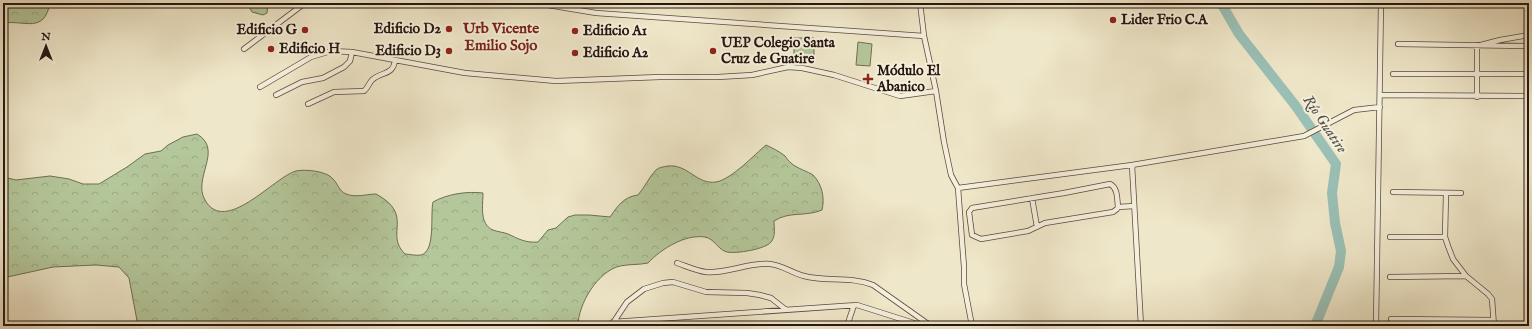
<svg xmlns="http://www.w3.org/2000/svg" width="1532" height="329" font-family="'IM FELL English',serif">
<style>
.grass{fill:#b4c79a;stroke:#6d6e55}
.forest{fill:url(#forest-crowns);stroke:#6d6e55}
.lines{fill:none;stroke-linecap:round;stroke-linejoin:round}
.river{stroke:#9ac0b6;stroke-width:10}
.street-casing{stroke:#584a3e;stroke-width:6}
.street{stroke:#f5efdc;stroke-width:4.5}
.poi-dot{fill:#8f2418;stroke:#f5efdc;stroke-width:1.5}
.labels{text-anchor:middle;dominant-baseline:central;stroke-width:4;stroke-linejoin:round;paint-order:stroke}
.poi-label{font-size:14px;font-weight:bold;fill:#261610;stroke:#f5efdc;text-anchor:start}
.neighbourhood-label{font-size:15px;font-weight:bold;fill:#7a1f14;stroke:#f5efdc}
.water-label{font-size:15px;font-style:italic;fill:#4f524a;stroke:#f5efdc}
</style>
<defs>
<pattern id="forest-crowns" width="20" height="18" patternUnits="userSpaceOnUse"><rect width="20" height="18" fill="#b4c79a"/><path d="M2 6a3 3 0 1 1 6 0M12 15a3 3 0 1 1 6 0" fill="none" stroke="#9baa84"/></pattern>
</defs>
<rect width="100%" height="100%" fill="#efe7c9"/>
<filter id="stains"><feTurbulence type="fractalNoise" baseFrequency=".005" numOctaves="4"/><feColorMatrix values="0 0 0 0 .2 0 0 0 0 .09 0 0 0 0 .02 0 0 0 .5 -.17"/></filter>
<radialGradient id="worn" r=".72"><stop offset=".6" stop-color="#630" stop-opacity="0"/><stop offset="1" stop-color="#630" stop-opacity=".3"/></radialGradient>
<path class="grass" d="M794,38H814V62H794Z
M858,42L872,44L870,66L856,65Z"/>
<path class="forest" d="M3,3H50C44,34 25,20 3,23Z
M247,3H268L267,13L263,15L252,12Z
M197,134C224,150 192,178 205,200C225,236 274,177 296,171C305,169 327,171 333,179C338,184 339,191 346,194C356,198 367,194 376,194C415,215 384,234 405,254C409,254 416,256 421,255C436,251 430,215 433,202C447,194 467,191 483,193C483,205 479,224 493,230C498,232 503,232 508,234C519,239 525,243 538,242L548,230L556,228L568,217L575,215H589L610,217C618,206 623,197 638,195C645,187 649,177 656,170C659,167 664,167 668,166C688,164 697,185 716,182C732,179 754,155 766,145C772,148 779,151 785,156C787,158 788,161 791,163C796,168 809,172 813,175C822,184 825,198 822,210C806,217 789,211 774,221C774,228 776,236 771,242C766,249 736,254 727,252C718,250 715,239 705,237C685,234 661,249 648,263C639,265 629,264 620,266C598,271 578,304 578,326H138L129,278L119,267L96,265L53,267L3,278V177L16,180L50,176L69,179L83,184H99L127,167L145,154L161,151L168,145L183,137Z"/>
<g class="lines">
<path class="river" d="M1221,3L1239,34L1295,105L1336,164L1332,193L1335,223L1341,251L1339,267L1315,326"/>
<defs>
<path id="street" d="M536,3L596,13L924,36
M920,3L924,36L936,91L944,142L951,175L958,188L964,267V284L972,326
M1398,44L1529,46
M244,49L305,3
M1393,74H1529
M260,87L311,57L331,51L352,52L465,73L556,81L660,77H718L752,75L788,67L802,68L834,75L900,96L936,91
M276,95L302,82L323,78L344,67L350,61L352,52
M1380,95L1529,96
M1477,97V46L1500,40L1529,35
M308,104L334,92L364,91C368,88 369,83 372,80C382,71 393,76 395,60
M1132,165L1141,326
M1110,184C1118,188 1117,199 1118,207L1117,209L1113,212L1045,223L1028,231L981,239L972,235L969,212L972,208L1064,193Z
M958,188L1132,165L1304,136L1354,110L1380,107
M1393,192L1461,193
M1446,193L1445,237L1448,246L1453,259L1466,276L1488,294L1492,299L1494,326
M1032,198L1037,227
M1118,207L1134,206
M1390,237H1445
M677,263C686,266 697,271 706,272C728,274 748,262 770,264C782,265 792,273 804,276C826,282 851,276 873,285L931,326
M1390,277L1466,276
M1391,319L1493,320
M613,322L857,305L917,324L927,323
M611,326L627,302L644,289L663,283L673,282L706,292L747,293L760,295L771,298L785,309
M847,326L854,305
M1376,326L1381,3"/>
</defs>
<use href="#street" class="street-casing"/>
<use href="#street" class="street"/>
</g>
<g class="poi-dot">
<circle cx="1113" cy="20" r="4"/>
<circle cx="449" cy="29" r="4"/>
<circle cx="305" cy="30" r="4"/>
<circle cx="575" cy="31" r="4"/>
<circle cx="271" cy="49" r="4"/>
<circle cx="449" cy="51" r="4"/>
<circle cx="713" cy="51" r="4"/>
<circle cx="575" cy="53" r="4"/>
<path d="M866 73h4v4h4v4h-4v4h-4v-4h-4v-4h4z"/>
</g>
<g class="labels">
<g class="poi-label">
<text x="1121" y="20">Lider Frio C.A</text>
<text x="441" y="29" text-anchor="end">Edificio D2</text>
<text x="297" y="30" text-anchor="end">Edificio G</text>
<text x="583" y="31">Edificio A1</text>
<text x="721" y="43">UEP Colegio Santa<tspan x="721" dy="16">Cruz de Guatire</tspan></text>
<text x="279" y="49">Edificio H</text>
<text x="441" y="51" text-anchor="end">Edificio D3</text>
<text x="583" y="53">Edificio A2</text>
<text x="877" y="71">Módulo El<tspan x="877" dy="16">Abanico</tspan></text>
</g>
<g class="neighbourhood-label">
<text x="501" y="28">Urb Vicente<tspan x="501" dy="17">Emilio Sojo</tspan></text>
</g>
<g class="water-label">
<text transform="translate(1325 124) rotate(56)">Río Guatire</text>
</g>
</g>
<rect width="1532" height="329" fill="none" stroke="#efe7c9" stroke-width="16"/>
<rect x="4" y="4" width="1524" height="321" fill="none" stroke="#261610" stroke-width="2"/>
<rect x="8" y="8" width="1516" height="313" fill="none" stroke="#261610"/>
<g transform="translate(46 46)" stroke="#f5efdc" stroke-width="3" paint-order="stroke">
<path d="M0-3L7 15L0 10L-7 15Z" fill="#261610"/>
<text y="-6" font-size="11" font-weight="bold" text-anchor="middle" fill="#261610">N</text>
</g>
<rect width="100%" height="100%" filter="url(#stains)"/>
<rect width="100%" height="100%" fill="url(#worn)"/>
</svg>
